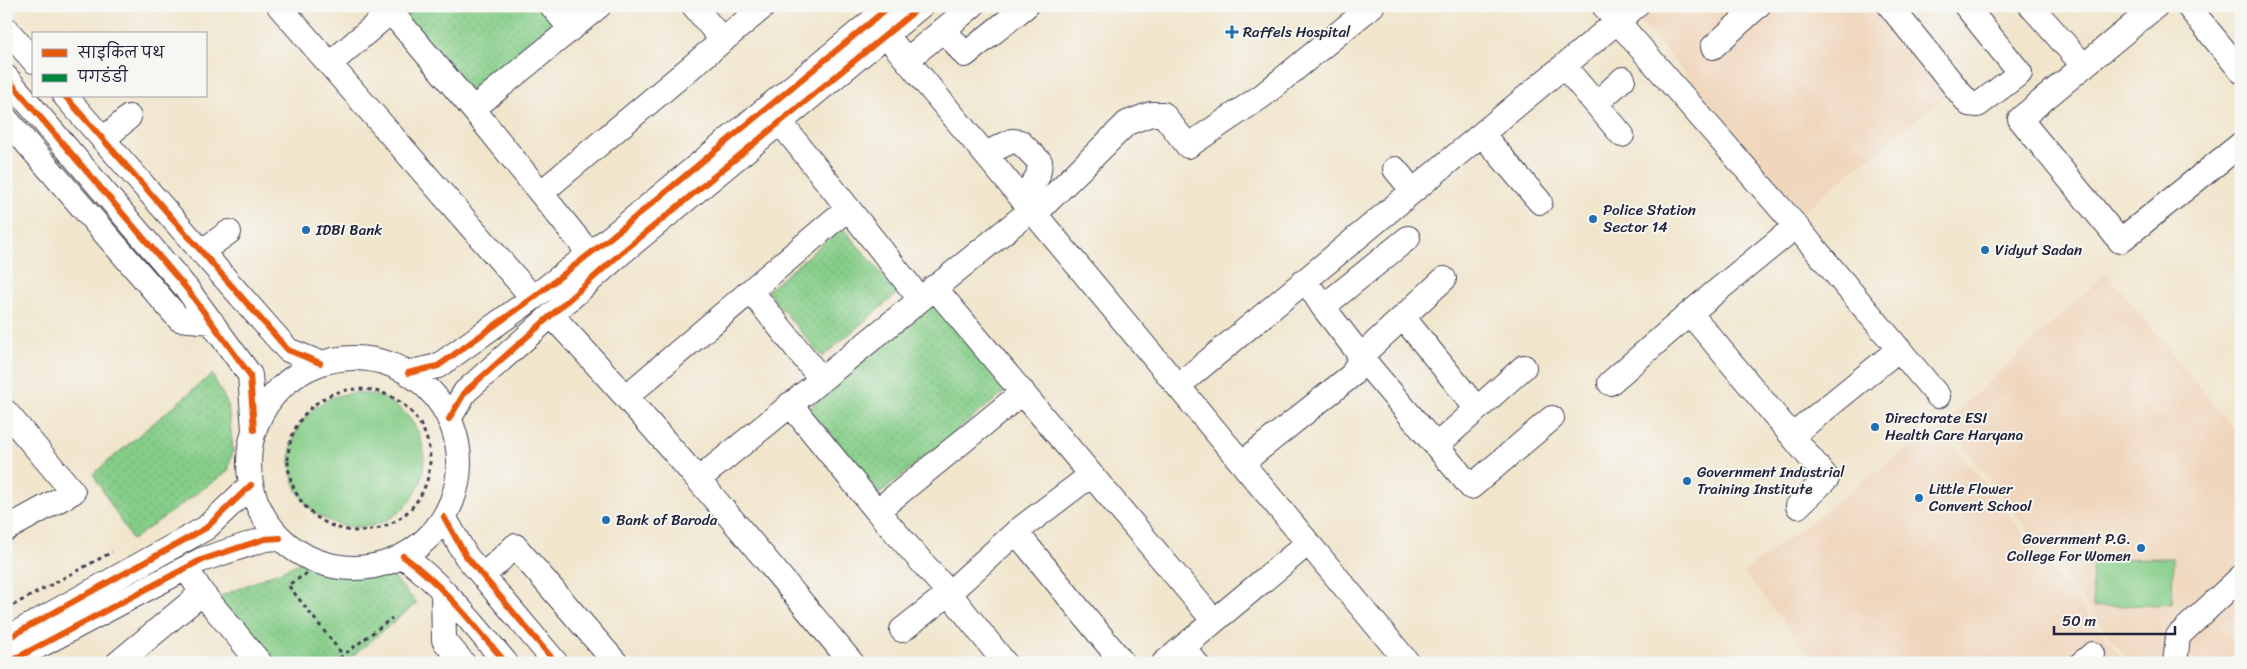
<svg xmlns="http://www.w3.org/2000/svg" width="2247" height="669" font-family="Sriracha,'Playpen Sans Deva',sans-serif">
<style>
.built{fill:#f0d6bc}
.grass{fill:url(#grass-dots);stroke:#547862}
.garden{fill:#85cd88;stroke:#547862}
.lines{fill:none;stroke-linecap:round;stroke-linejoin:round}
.minor-casing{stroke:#413f51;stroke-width:26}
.path{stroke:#413f51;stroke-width:3;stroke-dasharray:4 4;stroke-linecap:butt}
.minor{stroke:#fff;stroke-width:24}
.quiet{stroke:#00873e;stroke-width:5;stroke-dasharray:10 5;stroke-linecap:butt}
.cycleway-casing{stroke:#f6f6f2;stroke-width:9}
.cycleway{stroke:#e8590c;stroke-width:6}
.poi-dot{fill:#1f6fb2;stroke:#f6f6f2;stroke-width:2}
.labels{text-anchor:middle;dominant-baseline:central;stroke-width:4;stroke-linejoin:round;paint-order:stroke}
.poi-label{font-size:15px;fill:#22223b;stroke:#f6f6f2;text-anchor:start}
</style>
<defs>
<pattern id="grass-dots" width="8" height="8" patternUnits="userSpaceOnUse" patternTransform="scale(1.25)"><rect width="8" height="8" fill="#85cd88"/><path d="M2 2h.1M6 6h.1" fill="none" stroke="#73b076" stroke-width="1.8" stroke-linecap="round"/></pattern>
</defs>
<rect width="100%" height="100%" fill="#f6f6f2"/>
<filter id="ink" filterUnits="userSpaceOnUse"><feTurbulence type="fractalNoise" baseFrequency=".02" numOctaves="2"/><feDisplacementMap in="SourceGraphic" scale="10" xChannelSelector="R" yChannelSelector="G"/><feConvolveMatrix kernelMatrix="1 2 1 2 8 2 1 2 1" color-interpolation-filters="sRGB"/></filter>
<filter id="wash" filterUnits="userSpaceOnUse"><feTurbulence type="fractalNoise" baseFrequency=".0096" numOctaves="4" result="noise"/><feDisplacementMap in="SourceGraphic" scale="20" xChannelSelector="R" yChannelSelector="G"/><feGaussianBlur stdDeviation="1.12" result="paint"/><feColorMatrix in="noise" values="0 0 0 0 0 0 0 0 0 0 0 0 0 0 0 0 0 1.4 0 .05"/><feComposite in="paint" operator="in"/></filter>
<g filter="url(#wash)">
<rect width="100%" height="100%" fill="#f1e5cc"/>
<path class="built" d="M1659,6H1878L1947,94L1803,212L1641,22Z
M2107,273L2241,438V663H2130L1945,422Z
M1938,425L2126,663H1816L1744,572Z"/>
<path class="grass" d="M419,6H539L556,28L470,99L404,18Z
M842,227L898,293L822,357L767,291Z
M934,298L1008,389L878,495L808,409Z
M212,374L228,405L233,450L228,471L132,540L93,474Z
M302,562L393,577L417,603L344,663H270L216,598Z"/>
<path class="garden" d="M290 460a67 67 0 1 1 134 0a67 67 0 1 1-134 0Z
M2173,558L2172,604L2093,607L2092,559Z"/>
</g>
<g filter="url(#ink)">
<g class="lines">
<defs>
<path id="minor" d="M279,6L533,298
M386,6L473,109L589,253
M552,6L571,29
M694,6L723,41
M1604,6L1796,226L1690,313L1610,383
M1890,6L1969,104L1978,105L2020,73L1966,6
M2031,6L2083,65
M2156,6L2020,119L2120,241L2241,144
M2188,6L2241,71
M6,29L34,61
M944,29L965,55L1026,6
M886,35L1408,663
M1713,47L1758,6
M907,60L972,6
M330,64L397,6
M1564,66L1622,135
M6,77L187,289L250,375L254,430
M65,96L288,350L320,363
M1596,104L1623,79
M473,109L599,6
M6,119L179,319L212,322
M780,122L920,299
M1482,134L1540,202
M103,140L129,117
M985,154L1012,141L1020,142L1040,162L1038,176L1022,199
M1395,169L1413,191
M542,192L764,6
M1035,214L1127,123L1151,114H1163L1188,146L1262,96L1372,6
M1796,226L1938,396
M201,252L229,232
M934,287L1214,621
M751,291L821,379
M1314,293L1323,307L1408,238
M1323,307L1371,369L1471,487L1552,418
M1690,313L1827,478L1798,506
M552,316C657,428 754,545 852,663
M1403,317L1477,409
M249 463a105 105 0 1 1 210 0a105 105 0 1 1-210 0Z
M408,373L438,366L533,298L610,238L890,6
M1178,386L1636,6
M627,396L848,208
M790,404L877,511L949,593L1005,663
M6,412L73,492L6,529
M449,419L465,392L620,254L921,6
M1803,427L1899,349
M1437,445L1524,367
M1242,463L1352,375L1362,355L1444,279
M699,479L1031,210
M877,511L1023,392
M444,517L466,556L556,663
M1016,532L1123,663
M403,556C443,585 474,625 506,663
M186,568L202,593L260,663
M483,576L515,546L616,663
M443,591L444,640L463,663
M902,630L949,593L1016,532L1091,475
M6,639L206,528L251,485
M1183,647L1196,663
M7,663L201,560L265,539L280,538
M118,663L202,593
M1164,663L1308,543
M2082,663L2093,654
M2175,663L2178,636L2241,577"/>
</defs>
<use href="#minor" class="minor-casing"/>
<path class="path" d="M2240,6L2241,7
M288 460a71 71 0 1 1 142 0a71 71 0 1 1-142 0Z
M239,470L245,447
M314,569L288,585L343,655
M6,609L112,552
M333,663L392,618"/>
<use href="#minor" class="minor"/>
<path class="quiet" d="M123,660L125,663"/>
<defs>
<path id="cycleway" d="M6,77L187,289L250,375L254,430
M65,96L288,350L320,363
M408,373L438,366L533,298L610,238L890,6
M449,419L465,392L620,254L921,6
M444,517L466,556L556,663
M403,556C443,585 474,625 506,663
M6,639L206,528L251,485
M7,663L201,560L265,539L280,538"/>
</defs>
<use href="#cycleway" class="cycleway-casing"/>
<use href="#cycleway" class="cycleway"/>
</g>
</g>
<g class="poi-dot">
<path d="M1229.5 24.5h5v5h5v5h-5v5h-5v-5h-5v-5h5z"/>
<circle cx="1593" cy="219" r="5"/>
<circle cx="306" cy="230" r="5"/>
<circle cx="1985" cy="250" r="5"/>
<circle cx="1875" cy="427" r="5"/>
<circle cx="1687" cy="481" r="5"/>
<circle cx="1919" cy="498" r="5"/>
<circle cx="606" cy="520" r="5"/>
<circle cx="2141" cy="548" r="5"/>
</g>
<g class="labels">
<g class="poi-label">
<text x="1243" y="32">Raffels Hospital</text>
<text x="1603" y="210">Police Station<tspan x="1603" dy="17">Sector 14</tspan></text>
<text x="316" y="230">IDBI Bank</text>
<text x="1995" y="250">Vidyut Sadan</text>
<text x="1885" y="418">Directorate ESI<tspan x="1885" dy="17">Health Care Haryana</tspan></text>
<text x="1697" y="472">Government Industrial<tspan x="1697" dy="17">Training Institute</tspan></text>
<text x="1929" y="489">Little Flower<tspan x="1929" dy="17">Convent School</tspan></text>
<text x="616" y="520">Bank of Baroda</text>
<text x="2131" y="539" text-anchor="end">Government P.G.<tspan x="2131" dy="17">College For Women</tspan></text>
</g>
</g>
<rect width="2247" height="669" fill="none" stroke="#f6f6f2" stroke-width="25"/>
<rect x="32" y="32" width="175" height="65" fill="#f6f6f2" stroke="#a1a1a9"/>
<rect x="42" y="49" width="25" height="8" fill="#e8590c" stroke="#a1a1a9"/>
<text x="78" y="58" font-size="15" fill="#22223b">साइकिल पथ</text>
<rect x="42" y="74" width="25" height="8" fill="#00873e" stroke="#a1a1a9"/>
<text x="78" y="82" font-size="15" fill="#22223b">पगडंडी</text>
<path d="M2054 626v8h121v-8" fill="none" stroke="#22223b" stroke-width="2.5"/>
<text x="2062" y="626" font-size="15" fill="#22223b" stroke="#f6f6f2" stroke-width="4" paint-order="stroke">50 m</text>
</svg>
